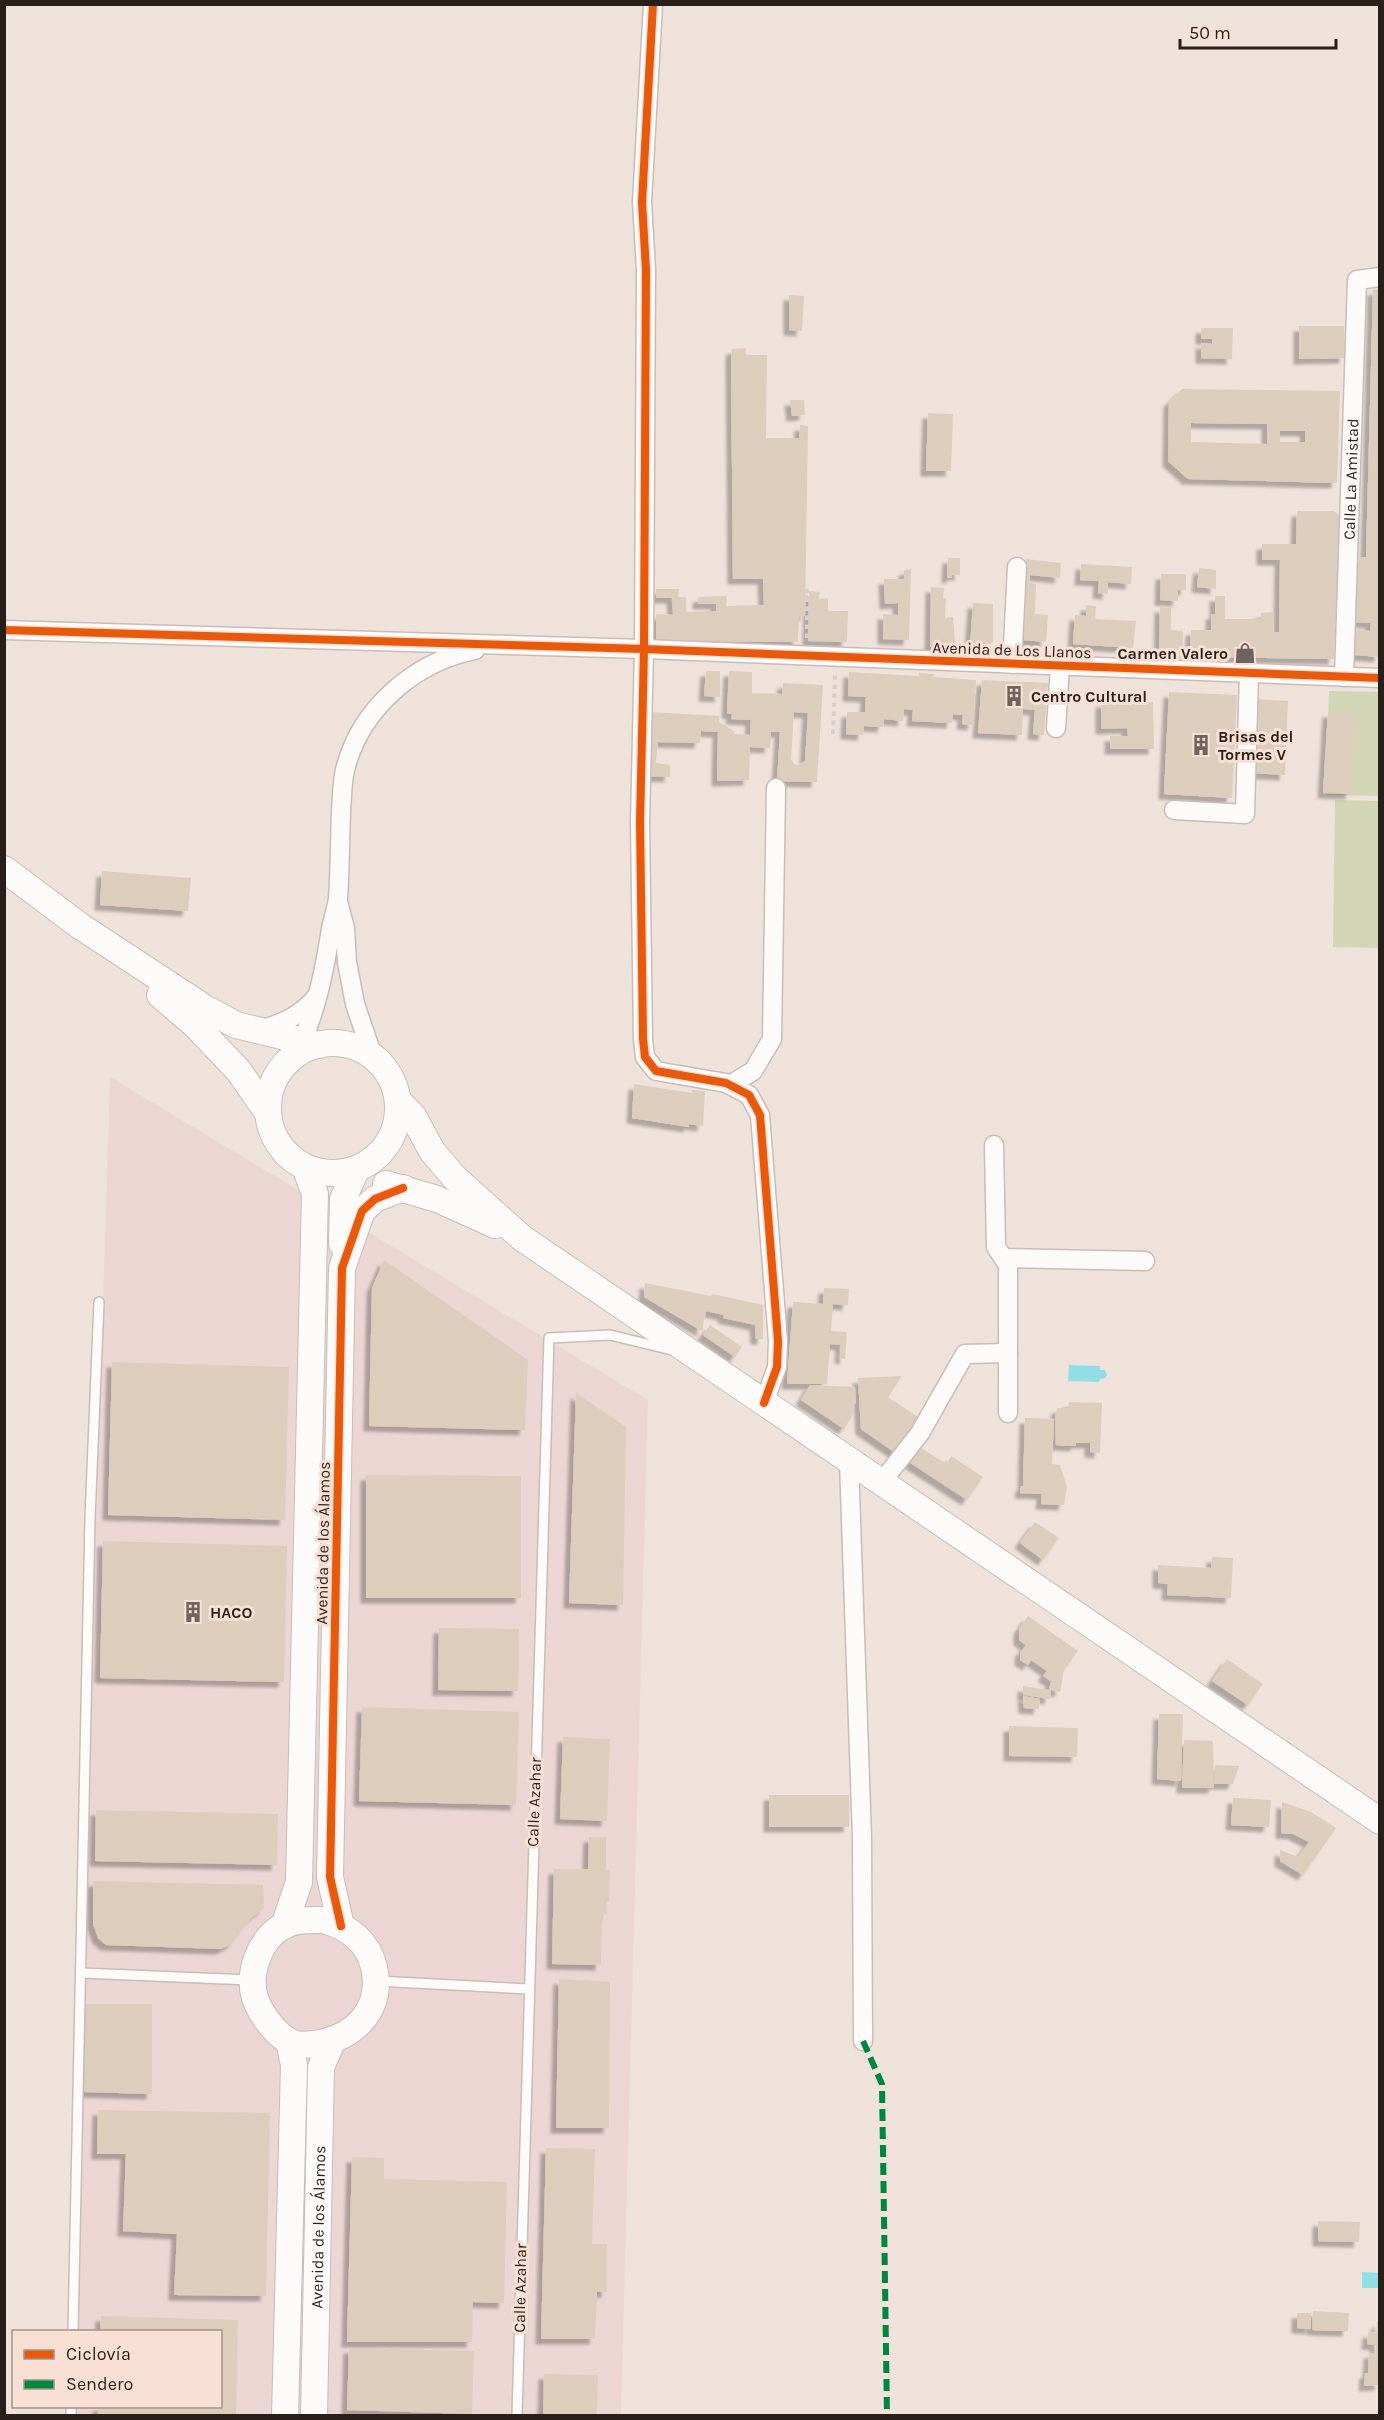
<svg xmlns="http://www.w3.org/2000/svg" width="1384" height="2420" font-family="Karla,sans-serif">
<style>
.industrial{fill:#ebd6d4}
.green{fill:#d2d5b6}
.water{fill:#91dee5}
.building{fill:#ddcdbd;fill-rule:evenodd;filter:url(#shadow)}
.lines{fill:none;stroke-linecap:round;stroke-linejoin:round}
.lane-casing{stroke:#c8bdb8;stroke-width:12}
.street-casing{stroke:#c8bdb8;stroke-width:21}
.secondary-casing{stroke:#c8bdb8;stroke-width:28}
.path{stroke:#d5d0ce;stroke-width:4;stroke-dasharray:4.5 4.5;stroke-linecap:butt}
.lane{stroke:#fdfbfa;stroke-width:9}
.street{stroke:#fdfbfa;stroke-width:18}
.secondary{stroke:#fdfbfa;stroke-width:26}
.quiet{stroke:#00873e;stroke-width:6;stroke-dasharray:12 6;stroke-linecap:butt}
.cycleway-casing{stroke:#f7e0d3;stroke-width:11}
.cycleway{stroke:#e8590c;stroke-width:8}
.labels{text-anchor:middle;dominant-baseline:central;stroke-width:6;stroke-linejoin:round;paint-order:stroke}
.street-label{font-size:16px;fill:#281f1b;stroke:#f7e0d3}
.poi-label{font-size:16px;font-weight:bold;fill:#281f1b;stroke:#f7e0d3;text-anchor:start}
</style>
<defs>
<filter id="shadow"><feDropShadow dx="-5.5" dy="5.5" stdDeviation="1.5" flood-color="#0004"/></filter>
</defs>
<rect width="100%" height="100%" fill="#efe2db"/>
<path class="industrial" d="M110,1077L648,1400L621,2415H69V2407L220,2406V2332L71,2331Z"/>
<path class="green" d="M1329,691L1379,692V796L1326,795Z
M1335,800L1379,801V948L1333,947Z"/>
<path class="water" d="M1069,1365L1100,1366V1370H1105L1107,1375L1105,1378L1100,1379L1099,1382L1068,1381Z
M1362,2272L1379,2273V2288H1362Z"/>
<path class="building" d="M1380,289V657L1355,655V630L1370,631L1371,623L1355,622V573L1360,558L1366,557L1373,290Z
M789,295L804,296L802,331L789,330Z
M1299,326H1344L1345,358L1299,359Z
M1201,328H1233L1232,359L1201,358V343L1212,344V339H1201Z
M746,348V355H767L766,438H799L800,425L808,426L805,616H799L798,642L656,641V614L673,615L672,598H656V589H679L678,597H686V612L716,611V604H698V597L727,596L726,606L764,605L763,579H733L731,354L732,349Z
M1182,389L1340,391L1337,483L1188,479L1168,461L1169,402ZM1191,423L1267,424V444L1191,442ZM1280,431H1305V442H1280Z
M790,400H804L805,415L792,416Z
M928,413L953,414L951,471H926Z
M1297,511H1334L1340,516L1334,659L1190,657L1191,630H1211V614H1215V596H1225V619H1261V613L1274,612L1273,632H1279L1280,560H1262V544H1296Z
M948,558H960V575H952V578H947Z
M1026,559L1061,563L1060,578L1030,575L1029,583L1036,584L1035,614L1048,615L1046,642L1023,640Z
M1081,564L1132,567L1131,584L1108,582V594L1098,593L1099,581L1080,580Z
M1199,568L1216,570V589L1197,587Z
M911,569L909,640L883,639V614L898,615V603L885,604L884,579H904V570Z
M1161,574H1186V590H1178V601L1160,600Z
M931,587L944,588L943,598H946L945,618L953,617L955,645L930,647Z
M809,591L820,592L819,599L828,598V611H848L847,642L808,641Z
M973,603L993,604V642L984,648L970,647Z
M1086,605L1096,606L1095,619L1136,621L1133,648L1073,644L1075,615L1086,616Z
M1160,607L1171,608V630L1183,631L1182,660L1159,659Z
M706,671H720V697L704,696Z
M729,671L752,672V693L782,694L783,683L823,685L817,782L777,781L780,732H771L770,748L750,747L749,780L717,781L718,732L701,731L700,743L658,742L656,763L670,765V777L648,776L650,712L719,716V722L734,731V734L750,735L751,720L731,719L732,714L727,713ZM794,712L808,713L805,761L798,765L794,764L791,759Z
M849,672L919,676V673L934,674L933,677L976,680L973,725L962,724L963,715L953,714L952,723L912,721L913,710L904,709L903,721L884,719L883,727L864,726L863,735L846,734L847,712H865L866,697L848,696Z
M982,680L1048,683L1044,735L1033,734L1035,710L1023,709L1022,735L978,733Z
M1169,692L1237,695L1232,798L1164,794Z
M1254,699L1288,701L1285,775L1251,773Z
M1101,702H1153L1154,749H1110V736H1128L1127,728L1101,729Z
M1328,712L1356,714L1351,794L1323,793Z
M102,871L191,878L188,911L100,905Z
M634,1084L692,1093V1090L705,1091L703,1126L689,1124V1127L632,1118Z
M384,1260L528,1360L525,1430L369,1426L372,1288Z
M645,1283L711,1296L712,1294L727,1297L763,1305V1339H756L755,1325L723,1318L724,1315L706,1311L702,1331L644,1297Z
M824,1288L849,1289L848,1305L833,1304L831,1331L847,1332L845,1359L840,1358L841,1345L830,1344L827,1384H787L793,1302L823,1304Z
M710,1325L742,1347L735,1357L703,1335Z
M112,1362L289,1367L285,1520L108,1515Z
M902,1376L888,1397L921,1419L897,1454L861,1429L858,1378Z
M810,1385L855,1387L856,1403L853,1404L854,1413L844,1429L801,1400Z
M576,1393L626,1427L623,1605L569,1603Z
M1069,1402L1102,1403L1100,1453L1090,1452V1443H1076V1446L1056,1445L1055,1419L1057,1408H1068Z
M1025,1418L1054,1419L1052,1464L1060,1465L1067,1487L1064,1505L1041,1504L1042,1494L1020,1493L1021,1486H1023Z
M919,1447L947,1464L951,1456L983,1477L967,1500L909,1462Z
M366,1475L521,1476V1598H366Z
M1035,1522L1059,1538L1043,1560L1020,1543Z
M103,1541L287,1546L284,1682L100,1678Z
M1212,1557L1233,1558L1231,1598L1167,1595L1168,1584L1158,1583V1565L1211,1568Z
M1028,1616L1078,1651L1064,1670L1060,1692L1051,1690L1050,1699L1023,1695V1686L1049,1690L1051,1681L1043,1676L1047,1671L1031,1660L1028,1665L1020,1660V1653L1026,1645L1019,1640V1629Z
M439,1628L519,1629L518,1691L438,1690Z
M1227,1659L1263,1684L1248,1705L1212,1681Z
M1023,1696L1040,1699L1039,1709L1024,1708Z
M362,1707L519,1712L516,1805L359,1801Z
M1159,1714H1183L1181,1781L1157,1779Z
M1009,1726L1078,1728L1077,1757L1009,1756Z
M563,1737L610,1739L607,1821L560,1819Z
M1184,1740L1213,1741L1214,1788H1182Z
M1215,1765L1239,1766L1233,1784H1214Z
M769,1795H849V1827H769Z
M1233,1798L1271,1800L1269,1827L1231,1825Z
M1282,1802L1311,1812L1336,1828L1303,1875L1280,1861V1850L1298,1857L1309,1842L1293,1834L1281,1833Z
M96,1810L278,1814L277,1865L95,1861Z
M589,1837H606V1870H610L609,1902H607V1914H602L601,1965L552,1964L554,1869H588Z
M93,1881L263,1885L264,1908L250,1919L231,1944L221,1949L106,1945L98,1938L93,1924Z
M559,1979L610,1982L609,2128H556Z
M86,2004H152V2094L84,2092Z
M98,2110L270,2113L266,2296L174,2295L177,2234L123,2231L126,2154H97Z
M546,2148L595,2149L592,2244H607V2292H597L595,2339H541Z
M352,2157L384,2158V2179L507,2182L504,2303L473,2302L472,2342H347Z
M1318,2221L1360,2222L1359,2242L1318,2241Z
M1313,2311L1349,2313L1348,2331L1312,2330Z
M1297,2313H1311V2329L1297,2328Z
M101,2316L238,2320L236,2415H98V2406H220V2331H100Z
M1377,2322H1380V2385L1364,2386L1365,2373H1368L1369,2353H1375L1376,2345L1367,2344L1368,2332L1376,2333Z
M349,2348L474,2351L472,2414L347,2410Z
M544,2374L598,2375L597,2415H543Z"/>
<g class="lines">
<defs>
<path id="lane" d="M81,1973L250,1980
M377,1981L528,1989
M73,2332L90,1518L99,1302
M71,2415V2406
M517,2416L549,1338L610,1335L672,1350"/>
<g id="street">
<path d="M653,4L642,202L646,270L644,649L640,822L643,1039L645,1057L656,1071L726,1083L749,1095L760,1115L778,1341L777,1367L764,1403"/>
<path d="M4,630L644,649L1380,678"/>
<path d="M1012,664L1017,567"/>
<path id="s1" d="M1344,677L1357,280L1380,277"/>
<path d="M1056,728L1060,666"/>
<path d="M1174,810L1245,814L1249,673"/>
<path d="M338,902L345,928L347,962L355,1004L373,1057"/>
<path d="M259,1030C282,1024 302,1015 317,996"/>
<path d="M295,1055C316,1016 324,972 331,929C333,918 337,908 338,898C340,869 340,840 341,811C342,798 342,783 345,770C360,709 414,662 475,650"/>
<path d="M730,1085L753,1071L772,1039L776,788"/>
<path d="M1003,1258L1145,1261"/>
<path d="M1008,1413V1353"/>
<path d="M849,1462L862,1838L863,2041"/>
<path d="M881,1483L920,1433L965,1354L1008,1353V1265L996,1247L994,1145"/>
</g>
<g id="secondary">
<path d="M4,869L80,926L205,1008L236,1025L319,1045"/>
<path d="M160,995L195,1025L238,1070L268,1113"/>
<circle cx="333" cy="1108" r="65"/>
<path d="M398,1101L413,1116L432,1151L455,1178L522,1238L1380,1821"/>
<path d="M386,1184L437,1199L495,1225"/>
<path d="M342,1244L343,1199L356,1170"/>
<path d="M324,1920C349,1928 367,1940 374,1967C383,2007 358,2035 320,2043C310,2045 297,2046 288,2041C274,2032 260,2013 255,1998C247,1973 260,1939 283,1926C295,1919 311,1920 324,1920Z"/>
<path d="M284,1926L299,1882L315,1194L305,1167"/>
<path d="M341,1926L330,1877L342,1268L362,1211L375,1199L403,1188"/>
<path d="M285,2416L294,2065L289,2041"/>
<path id="s2" d="M314,2416L321,2067L333,2040"/>
</g>
</defs>
<use href="#lane" class="lane-casing"/>
<use href="#street" class="street-casing"/>
<use href="#secondary" class="secondary-casing"/>
<path class="path" d="M807,638V588
M833,734L835,675"/>
<use href="#lane" class="lane"/>
<use href="#street" class="street"/>
<use href="#secondary" class="secondary"/>
<path class="quiet" d="M863,2041L882,2084L887,2416"/>
<defs>
<path id="cycleway" d="M653,4L642,202L646,270L644,649L640,822L643,1039L645,1057L656,1071L726,1083L749,1095L760,1115L778,1341L777,1367L764,1403
M4,630L644,649L1380,678
M341,1926L330,1877L342,1268L362,1211L375,1199L403,1188"/>
</defs>
<use href="#cycleway" class="cycleway-casing"/>
<use href="#cycleway" class="cycleway"/>
</g>
<defs>
<symbol id="shop-bare" viewBox="-9 -9 18 18"><path d="M-5-2.5h2.3a2.7 3.5 0 0 1 5.4 0H5L5.5 6h-11ZM-1.5-2.5h3a1.5 2.3 0 0 0-3 0Z" fill="#6e635e" stroke="#f7e0d3" stroke-width="2.5" paint-order="stroke"/></symbol>
<symbol id="building-bare" viewBox="-9 -9 18 18"><path d="M-4-6H4V6H1V3H-1V6H-4ZM-2.5-4.3h1.7v1.8h-1.7ZM.8-4.3h1.7v1.8H.8ZM-2.5-1h1.7V.8h-1.7ZM.8-1h1.7V.8H.8Z" fill="#6e635e" stroke="#f7e0d3" stroke-width="2.5" paint-order="stroke"/></symbol>
</defs>
<g fill-rule="evenodd">
<use href="#shop-bare" x="1230" y="638" width="30" height="30"/>
<use href="#building-bare" x="999" y="681" width="30" height="30"/>
<use href="#building-bare" x="1186" y="730" width="30" height="30"/>
<use href="#building-bare" x="178" y="1597" width="30" height="30"/>
</g>
<g class="labels">
<g class="street-label">
<text stroke="none"><textPath href="#s1" startOffset="198">Calle La Amistad</textPath></text>
<text transform="translate(1012 650) rotate(2)">Avenida de Los Llanos</text>
<text transform="translate(323 1543) rotate(-89)">Avenida de los Álamos</text>
<text transform="translate(534 1802) rotate(-88)">Calle Azahar</text>
<text stroke="none"><textPath href="#s2" startOffset="189">Avenida de los Álamos</textPath></text>
<text transform="translate(520 2288) rotate(-89)">Calle Azahar</text>
</g>
<g class="poi-label">
<text x="1228" y="653" text-anchor="end">Carmen Valero</text>
<text x="1031" y="696">Centro Cultural</text>
<text x="1218" y="736">Brisas del<tspan x="1218" dy="18">Tormes V</tspan></text>
<text x="210" y="1612">HACO</text>
</g>
</g>
<rect width="1384" height="2420" fill="none" stroke="#281f1b" stroke-width="12"/>
<rect x="12" y="2330" width="210" height="78" fill="#f7e0d3" stroke="#a49389" stroke-width="1.5"/>
<rect x="24" y="2350" width="30" height="9" fill="#e8590c" stroke="#a49389" stroke-width="1.5"/>
<text x="66" y="2360" font-size="18" fill="#281f1b">Ciclovía</text>
<rect x="24" y="2380" width="30" height="9" fill="#00873e" stroke="#a49389" stroke-width="1.5"/>
<text x="66" y="2390" font-size="18" fill="#281f1b">Sendero</text>
<path d="M1180 39v9h156v-9" fill="none" stroke="#281f1b" stroke-width="3"/>
<text x="1189" y="39" font-size="18" fill="#281f1b" stroke="#f7e0d3" stroke-width="4.5" paint-order="stroke">50 m</text>
</svg>
